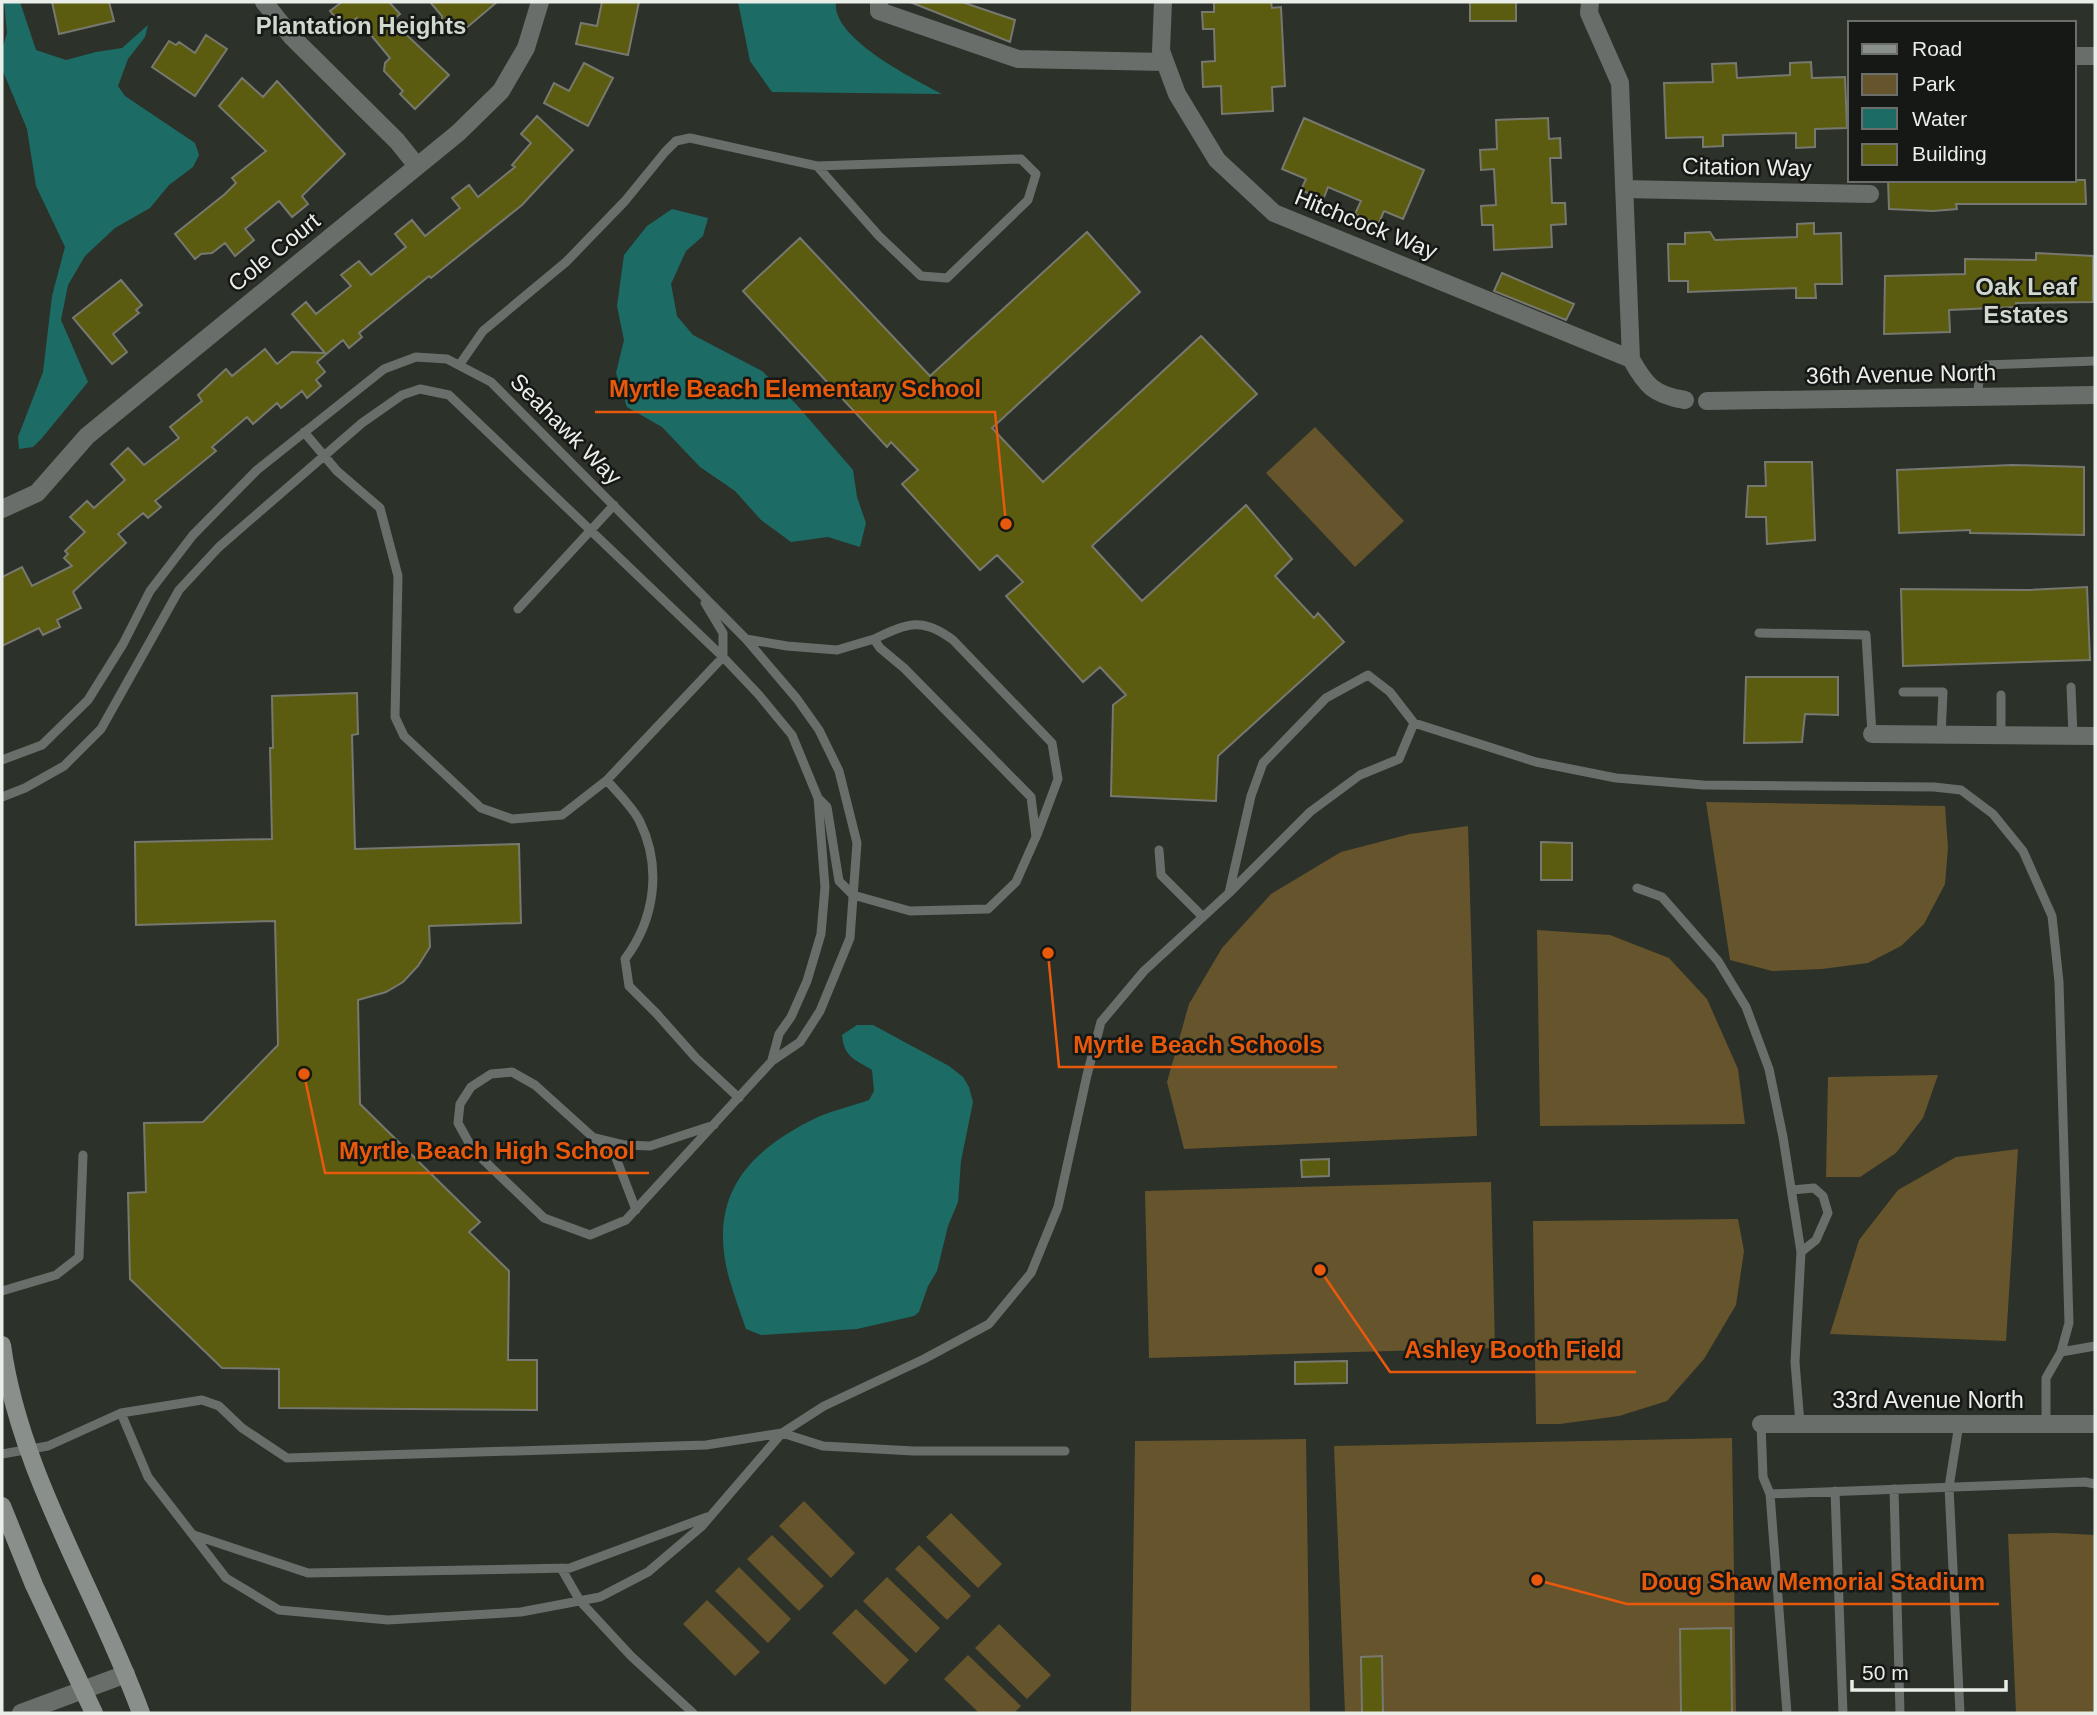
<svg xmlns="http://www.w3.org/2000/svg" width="2097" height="1715" font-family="Helvetica,sans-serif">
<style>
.green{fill:#66542c}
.water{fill:#1c6c65}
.building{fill:#5b5c0f;stroke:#77786f;stroke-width:2}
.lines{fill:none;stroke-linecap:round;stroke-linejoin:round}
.service{stroke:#696e6b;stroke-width:9}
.minor{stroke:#696e6b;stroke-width:18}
.secondary{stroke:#89908c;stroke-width:18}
.labels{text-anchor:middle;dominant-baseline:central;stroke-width:5;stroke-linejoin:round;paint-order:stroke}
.street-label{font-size:23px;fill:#eaeee9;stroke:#161815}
.neighbourhood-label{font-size:24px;font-weight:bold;fill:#d1d8ce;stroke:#161815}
.leader{fill:none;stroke:#e8590c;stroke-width:2.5}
.callout-dot{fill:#e8590c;stroke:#161815;stroke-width:2.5}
.callout-label{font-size:24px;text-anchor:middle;font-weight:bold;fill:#e8590c;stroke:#161815;stroke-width:5;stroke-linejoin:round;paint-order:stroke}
</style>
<rect width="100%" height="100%" fill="#2c312a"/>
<path class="green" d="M1315,427L1404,521L1355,567L1266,473Z
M1706,802L1945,806L1948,848L1945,884L1924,924L1901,946L1868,963L1822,969L1772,971L1730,960Z
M1468,826L1477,1136L1184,1149L1167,1082L1189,1004L1222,948L1271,894L1341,852L1410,834Z
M1537,930L1610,935L1669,958L1707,999L1738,1069L1745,1124L1540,1126Z
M1938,1075L1923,1118L1896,1153L1860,1177H1826L1828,1077Z
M2018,1149L2006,1341L1830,1334L1859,1240L1898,1190L1956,1157Z
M1491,1182L1495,1348L1149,1358L1145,1191Z
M1738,1219L1744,1251L1736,1305L1704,1359L1667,1401L1619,1416L1560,1424H1536L1533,1221Z
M1732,1438L1736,1713H1345L1334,1446Z
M1306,1439L1310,1713H1131L1135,1441Z
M804,1501L855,1553L831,1578L779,1526Z
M951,1513L1002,1564L978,1588L926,1537Z
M2056,1533L2095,1535V1713H2016L2008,1534Z
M772,1535L824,1586L799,1611L747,1559Z
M919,1545L971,1596L947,1620L895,1569Z
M739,1567L791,1619L768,1643L715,1591Z
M887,1577L940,1628L916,1653L863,1601Z
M707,1600L760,1652L735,1676L683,1624Z
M856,1609L909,1660L885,1685L832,1633Z
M999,1624L1051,1675L1027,1699L975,1648Z
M968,1655L1021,1706L1014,1713H979L944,1679Z"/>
<path class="water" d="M4,2H20L36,50L66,60L96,52L122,48L148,25L145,37L128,59L118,86L125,96L195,143L199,155L193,167L169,185L150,208L115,228L85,256L68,285L61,320L88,382L42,438L33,447L19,449L18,437L43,372L52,296L65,247L36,186L27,129L2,69V50L7,33Z
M738,2H836C831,38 914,79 942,94L772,92L750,61Z
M672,209L708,218L703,236L686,251L671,284L677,316L693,335L762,371L796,404L853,470L857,497L866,523L860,547L828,537L791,542L761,520L735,491L700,467L662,427L627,407L616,373L624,340L617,306L624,255L647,226Z
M857,1025H873L949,1066L963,1077L969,1087L973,1102L961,1161L958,1202L948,1226L937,1271L928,1286L919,1312L914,1316L857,1329L761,1335L746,1329C740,1312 734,1295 729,1278C707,1196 747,1151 818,1117C834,1110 852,1106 869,1100L874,1091L872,1070C854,1059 844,1057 842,1035Z"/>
<path class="building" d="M52,2H109L114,21L59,34Z
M342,2H389L400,14L392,21L449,75L415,109L400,94L403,91L384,71L385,63L390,58L357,18L344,28L330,11Z
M430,2H497L458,35L442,19V16Z
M602,2H639L628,55L576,44L581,23L597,26Z
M910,2H962L1015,20L1010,42Z
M1214,2H1271L1272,8L1281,7L1285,86L1272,87L1273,111L1222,114L1221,86L1203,87L1202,62L1215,61L1214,29H1203L1202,12H1214Z
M1470,2H1516V21H1470Z
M206,35L227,49L195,96L152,67L169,41L176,45L179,42L195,53Z
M1811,62L1812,78L1845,77L1847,128L1815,129V147L1796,148V133L1723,135V146L1703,147V137L1666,138L1664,83L1713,82L1712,64L1736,63L1737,78L1790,75V63Z
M584,63L613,78L588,126L544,103L554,83L569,91Z
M242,78L263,97L277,81L345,154L302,196L308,204L292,217L279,201L245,229L254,240L235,256L225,243L212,253L201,254L195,259L175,234L225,194L236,183L232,178L266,151L219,106Z
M537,116L573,150L522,205L431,278L429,276L359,333L362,337L349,348L343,340L317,362L325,372L316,380L321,386L307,398L302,391L281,408L277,403L253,424L247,417L212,447L216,451L155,501L161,507L148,518L143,513L118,534L126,543L73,592L81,608L57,620L60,627L43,635L39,628L2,646V577L22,567L32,586L72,566L64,558L68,554L65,551L85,532L70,517L87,501L94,508L125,480L111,464L128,448L144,465L179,438L170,427L202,401L198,395L226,369L232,376L265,349L277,364L292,352L325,353L292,314L306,302L316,314L351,286L341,275L359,261L371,275L406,247L395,234L412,220L425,236L460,208L452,198L469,185L478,197L515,167L512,165L531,143L521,134Z
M1304,118L1424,170L1403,219L1384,211L1378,225L1355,214L1361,201L1328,187L1323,200L1301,190L1306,179L1282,169Z
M1548,118L1549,139L1560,138L1561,158H1550L1552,203H1565L1566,224L1551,225L1552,247L1494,250L1493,225H1482L1481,206L1496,205L1494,169L1481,170L1480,150L1497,149L1496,120Z
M1888,180H2085L2086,204H1956L1957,209L1933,211L1889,209Z
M1814,223V234L1841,233L1842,284H1815L1816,298H1796V288L1688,292V281H1669L1668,244H1685V233L1710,232L1715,240L1797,237V224Z
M1087,232L1140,292L992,428L1043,482L1201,336L1257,394L1092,546L1142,601L1246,505L1292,559L1275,576L1314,618L1318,613L1344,642L1218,756L1216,801L1111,796L1113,705L1126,695L1100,667L1083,682L1006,596L1023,582L997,555L980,570L902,484L918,470L891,442L887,447L743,291L800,238L930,376Z
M2036,253L2093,256V302L2016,303V307L1949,310L1950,332L1884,334L1885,276L1965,274V259L2036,260Z
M1502,273L1574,304L1566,320L1494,291Z
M121,280L142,305L136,310L139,313L113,334L127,352L112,364L73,318Z
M1765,462H1812L1815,540L1767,544L1766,517H1746L1748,486H1766Z
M2012,465L2084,467V535L1970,533V530L1899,533L1897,470Z
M2087,587L2090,660L1903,666L1901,589L2027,590Z
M1746,677H1838V715L1805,714L1802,742L1744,743Z
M357,693L358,734L352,735L355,849L519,844L521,923L429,926L430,947L418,966L403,982L386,992L358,1000L360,1104L480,1222L469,1232L509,1271L508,1360H537V1410L279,1408V1369L222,1368L130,1279L128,1193L146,1192L144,1123L203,1122L278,1045L275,921L136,925L135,842L272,839L270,748H273L272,696Z
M1541,842L1572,843V880H1541Z
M1329,1159V1176L1302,1177L1301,1160Z
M1347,1361V1383L1295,1384V1362Z
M1731,1628L1732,1713H1681L1680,1629Z
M1382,1656L1383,1713H1362L1361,1657Z"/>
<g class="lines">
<path class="service" d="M460,364L483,331L566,262L625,201L665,152L676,141L690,138L817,166L1021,159L1036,174L1028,200L947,278L921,276L879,236L817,166
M1977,398L1980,373L1985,365L2095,361
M304,432L337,471L380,508L398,576L395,717L404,736L481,808L512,819L562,815L607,780L723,657V633L705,603
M518,609L614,505
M1759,633L1866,635L1872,734
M746,639L787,646L837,650L874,639L880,648L904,668L1031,797L1036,837L1016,882L988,909L910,911L853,895L839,881L827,807L818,798
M874,639C907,624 921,616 953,640L1052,743L1058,779L1037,835
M2071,687L2073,736
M1903,692H1943L1941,736
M2001,695V736
M1414,723L1536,762L1616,778L1703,785L1934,787L1961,790L1993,814L2023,851L2052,916L2059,982L2069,1323L2061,1352
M2,760L42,745L88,700L123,644L150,591L193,535L257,470L384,369L416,357L447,359L491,382L746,639L797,699L819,730L839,771L857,843L850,938L820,1011L800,1042L772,1061L626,1220L590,1235L544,1218L473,1150L458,1123L460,1104L471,1087L491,1074L512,1072L535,1085L616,1158L636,1210
M607,780C617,793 633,807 640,822C662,867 655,919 625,959L629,986L656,1013L696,1058L739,1098
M2,797L25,788L64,766L101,729L179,590L219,547L362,423L402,395L420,389L449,395L723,657L759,695L792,735L818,798L825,887L821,934L807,981L791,1017L779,1034L772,1060
M1159,850L1161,875L1203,917
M1637,888L1662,897L1718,961L1746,1007L1769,1069L1783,1137L1801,1252L1795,1362L1800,1424
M596,1138L625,1145L650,1146L714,1125
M1792,1190L1814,1188L1823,1196L1828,1213L1816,1240L1801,1252
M2,1291L56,1275L79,1257L83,1155
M121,1413L148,1477L226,1578L279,1610L388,1620L521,1612L600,1597L648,1572L702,1526L782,1433L824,1406L924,1359L989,1324L1031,1273L1058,1207L1087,1075L1101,1022L1144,971L1229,893L1310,812L1360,775L1399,759L1414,723L1390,692L1368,675L1326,698L1263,763L1251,796L1229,893
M1761,1424L1763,1477L1770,1494
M1959,1424L1949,1487L1960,1713
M2046,1424V1378L2061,1352L2095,1346
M2,1454L48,1446L121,1413L202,1400L219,1406L242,1428L287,1458L706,1445L782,1433L823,1446L913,1451H1065
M1894,1489L1900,1713
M1835,1491L1843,1713
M194,1535L308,1573L570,1568L707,1517
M561,1568L580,1601L631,1656L693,1713
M1787,1713L1770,1494L2085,1482L2095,1484"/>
<path class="minor" d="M264,2L291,36L397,141L417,166
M879,2V11L1018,59L1165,62
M1163,2L1161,51L1177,94L1217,160L1274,213L1631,359
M1590,2L1589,13L1620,83L1631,359C1646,386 1654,395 1685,400
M2074,56H2095
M1624,189L1870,194
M1707,401L2095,395
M2,509L37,493L87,436L458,133L501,91L526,48L540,2
M1872,734L2095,736
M1761,1424H2095
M21,1713L126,1674"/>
<path class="secondary" d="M2,1345C19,1472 98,1594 141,1713
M2,1506L34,1585L94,1713"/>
</g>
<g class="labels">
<g class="street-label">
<text transform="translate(1747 167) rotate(1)">Citation Way</text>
<text transform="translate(1366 224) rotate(22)">Hitchcock Way</text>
<text transform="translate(274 252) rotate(-39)">Cole Court</text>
<text transform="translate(1901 374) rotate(-1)">36th Avenue North</text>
<text transform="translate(566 429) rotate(45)">Seahawk Way</text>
<text x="1928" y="1400">33rd Avenue North</text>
</g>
<g class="neighbourhood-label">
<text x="361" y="25">Plantation Heights</text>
<text x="2026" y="286">Oak Leaf<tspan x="2026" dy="28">Estates</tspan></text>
</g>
</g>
<path class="leader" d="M1006 524L995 412H595M1048 953L1059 1067H1337M304 1074L325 1173H649M1320 1270L1390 1372H1636M1537 1580L1627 1604H1999"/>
<g class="callout-dot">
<circle cx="1006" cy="524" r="7"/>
<circle cx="1048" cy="953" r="7"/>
<circle cx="304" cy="1074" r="7"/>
<circle cx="1320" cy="1270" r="7"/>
<circle cx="1537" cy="1580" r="7"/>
</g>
<g class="callout-label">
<text x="795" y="397">Myrtle Beach Elementary School</text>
<text x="1198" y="1053">Myrtle Beach Schools</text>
<text x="487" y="1159">Myrtle Beach High School</text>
<text x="1513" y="1358">Ashley Booth Field</text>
<text x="1813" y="1590">Doug Shaw Memorial Stadium</text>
</g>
<rect width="2097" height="1715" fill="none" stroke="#eaeee9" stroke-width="7"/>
<rect x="1848" y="21" width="228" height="161" fill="#161815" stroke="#6b6e6a" stroke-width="2"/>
<rect x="1862" y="44" width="35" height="10" fill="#89908c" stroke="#6b6e6a" stroke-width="2"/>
<text x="1912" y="56" font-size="21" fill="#eaeee9">Road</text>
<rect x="1862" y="74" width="35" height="21" fill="#66542c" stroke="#6b6e6a" stroke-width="2"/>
<text x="1912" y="91" font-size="21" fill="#eaeee9">Park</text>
<rect x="1862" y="108" width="35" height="21" fill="#1c6c65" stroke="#6b6e6a" stroke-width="2"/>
<text x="1912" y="126" font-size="21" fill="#eaeee9">Water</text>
<rect x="1862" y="144" width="35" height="21" fill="#5b5c0f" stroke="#6b6e6a" stroke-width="2"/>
<text x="1912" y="161" font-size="21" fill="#eaeee9">Building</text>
<path d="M1852 1680v10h154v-10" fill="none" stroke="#eaeee9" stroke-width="3.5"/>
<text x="1862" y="1680" font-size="21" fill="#eaeee9" stroke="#161815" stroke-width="5" paint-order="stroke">50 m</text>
</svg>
